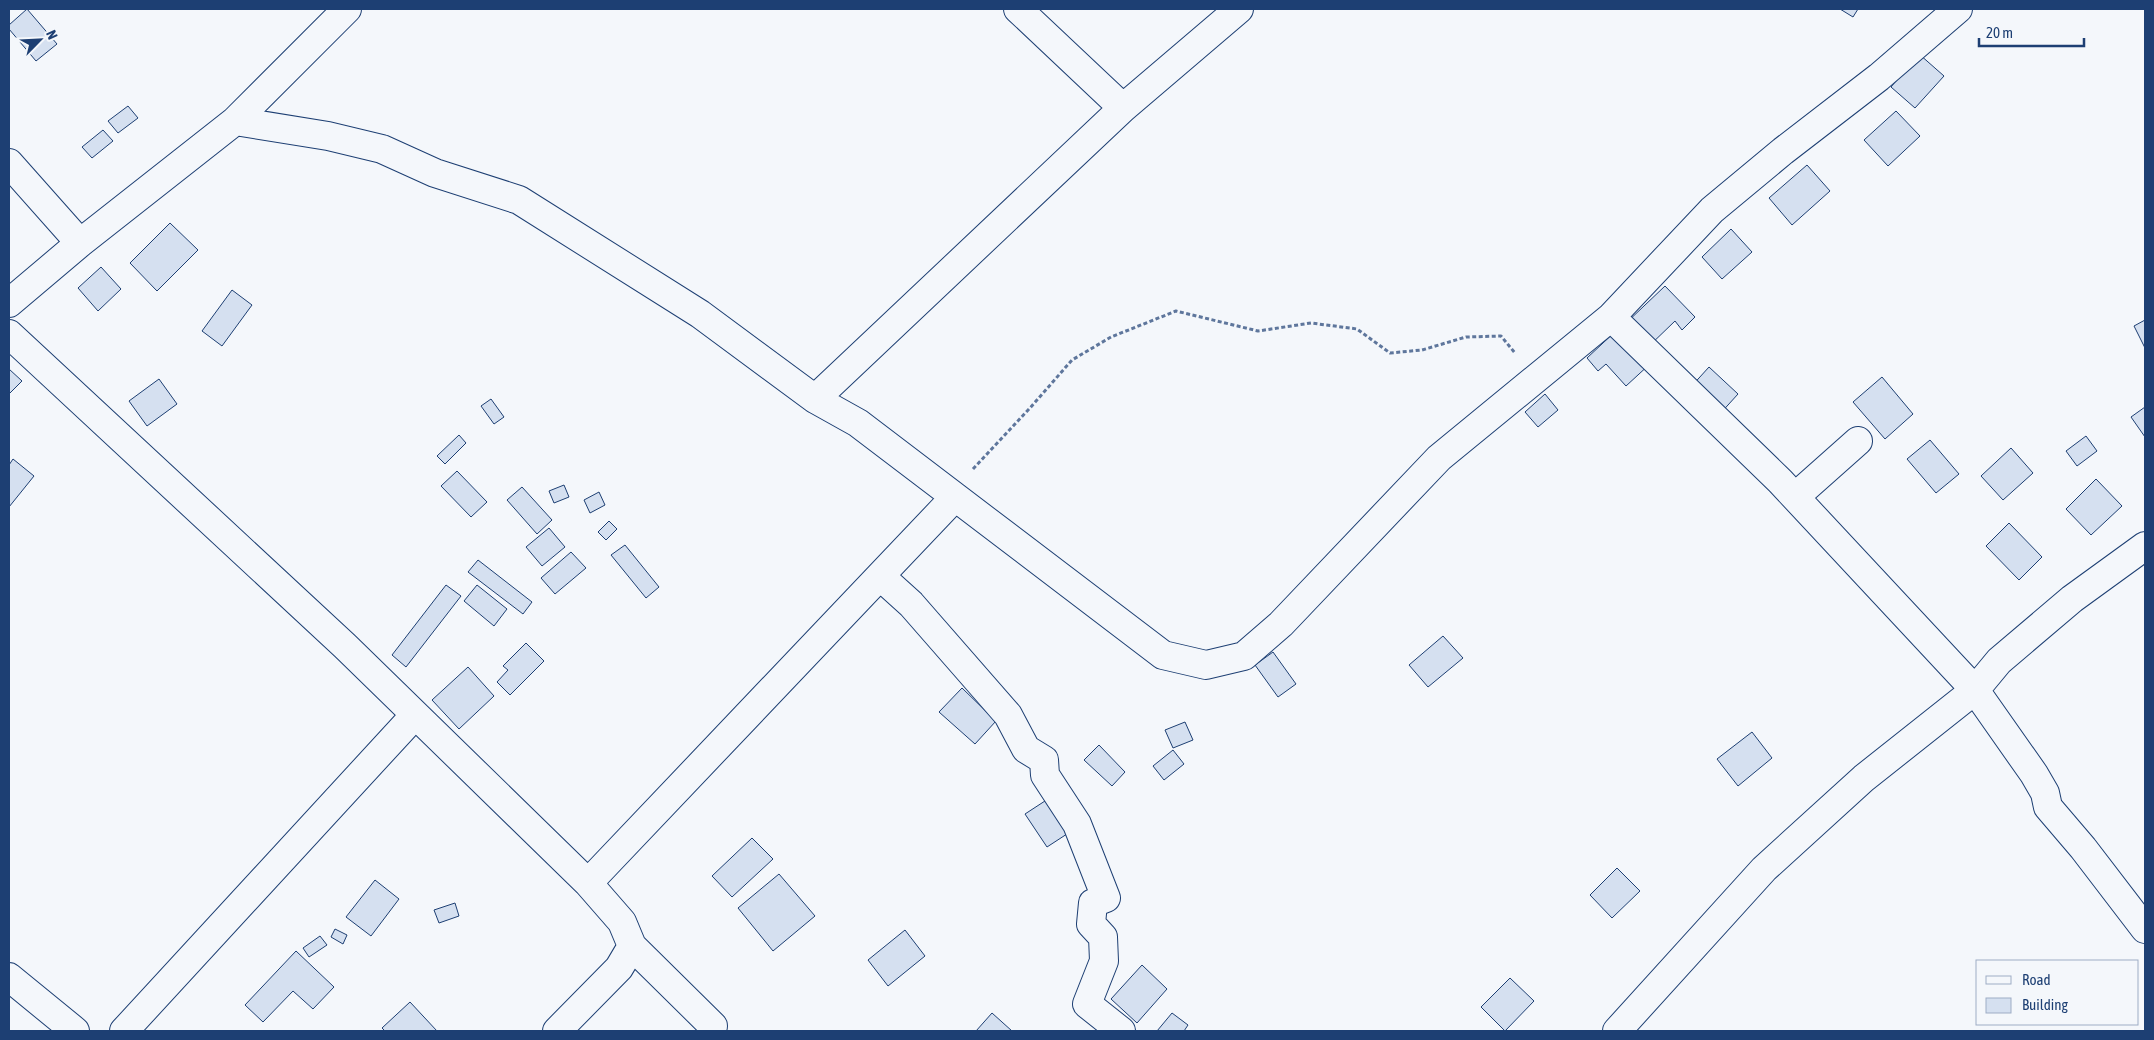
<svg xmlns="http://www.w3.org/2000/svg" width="2154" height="1040" font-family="'Asap Condensed',sans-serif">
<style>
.building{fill:#d5e0f0;stroke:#1d3f73}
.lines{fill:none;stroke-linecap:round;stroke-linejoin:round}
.street-casing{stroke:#1d3f73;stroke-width:30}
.highway-casing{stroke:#1d3f73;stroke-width:30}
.path{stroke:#5e769c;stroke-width:3;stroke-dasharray:4 2.5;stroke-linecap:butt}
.street{stroke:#f4f7fb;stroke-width:28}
.highway{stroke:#f4f7fb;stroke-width:28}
</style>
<rect width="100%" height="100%" fill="#f4f7fb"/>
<path class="building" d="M27,9L57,44L36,61L9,29V25Z
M1840,9H1858L1853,17Z
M1919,54L1944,76L1915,108L1891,87Z
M128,106L138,118L118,133L108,121Z
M1896,111L1920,136L1888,166L1864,140Z
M103,130L113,141L92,158L82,147Z
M1807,165L1830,191L1792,225L1769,198Z
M170,223L198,250L157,291L130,263Z
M1731,229L1752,252L1722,279L1702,257Z
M101,267L121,289L98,311L78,288Z
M1665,286L1695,317L1682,330L1675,321L1646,349L1624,325Z
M232,290L252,305L222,346L202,331Z
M2145,320V348L2134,326Z
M1619,328L1651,363L1626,386L1606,364L1598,371L1587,358Z
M1709,367L1738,394L1718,416L1689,389Z
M9,369L22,381L9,394Z
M1882,377L1913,414L1885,439L1853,402Z
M159,379L177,404L147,426L129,401Z
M1545,394L1558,410L1538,427L1525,412Z
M491,399L504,417L494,424L481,406Z
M2145,407V437L2131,417Z
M459,435L466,443L445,464L437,456Z
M2086,436L2097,451L2077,466L2066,451Z
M1930,440L1959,474L1936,493L1907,459Z
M2011,448L2033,473L2003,500L1981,476Z
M13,459L34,476L9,507V465Z
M457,471L487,502L471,517L441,486Z
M2096,479L2122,506L2091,535L2066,509Z
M564,485L569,497L554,503L549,491Z
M522,487L552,520L537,534L507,500Z
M599,492L605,505L590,513L584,500Z
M609,521L617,529L606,540L598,532Z
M2009,523L2042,557L2019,580L1986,546Z
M549,528L565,547L542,566L526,547Z
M625,545L659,587L646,598L611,555Z
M571,552L586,568L555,594L541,578Z
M478,560L532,602L523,614L468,572Z
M446,585L461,596L406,667L392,655Z
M477,585L507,609L494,626L464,601Z
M1443,636L1463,658L1428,687L1409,665Z
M526,643L544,661L510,695L497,682L508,670L503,666Z
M1273,652L1296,684L1278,697L1255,665Z
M468,667L494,696L459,729L432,700Z
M962,688L996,721L975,744L939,712Z
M1185,722L1193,740L1173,748L1165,730Z
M1752,732L1772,758L1738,786L1717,759Z
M1099,745L1125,772L1112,786L1084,760Z
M1173,750L1184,764L1164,780L1153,766Z
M1048,799L1070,832L1047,847L1025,814Z
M752,838L773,859L732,897L712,876Z
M1617,868L1640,891L1612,918L1590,895Z
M779,874L815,916L773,951L738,908Z
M375,880L399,899L371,936L346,917Z
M455,903L459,916L439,923L434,910Z
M335,929L347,935L343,944L331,937Z
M905,930L925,956L888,986L868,960Z
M320,936L327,945L309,957L303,948Z
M296,951L334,987L313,1009L293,991L263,1022L245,1005Z
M1142,965L1167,989L1137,1023L1111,999Z
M1510,978L1534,1001L1505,1031L1481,1007Z
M410,1002L437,1031H385L382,1028Z
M992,1013L1012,1031H976Z
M1172,1013L1188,1025L1184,1031H1157Z"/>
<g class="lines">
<defs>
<path id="street" d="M1018,9L1123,108
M235,121L328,136L382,149L435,173L519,200L700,314L815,399L858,423L1163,655L1206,665L1244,656L1281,624L1439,458L1611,317L1712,210L1783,151L1879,77L1958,9
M9,163L80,243
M9,303L80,243L235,121L347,9
M1611,317L1780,481L1975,690L2034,774L2045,793L2048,807L2083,848L2145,929
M9,334L345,646L588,883L622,922L632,946L713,1026
M815,399L1123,108L1239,9
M1795,497L1858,441
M880,576L911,604L1008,715L1026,749L1044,760L1045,775L1077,824L1106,898L1093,903L1091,924L1103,937L1104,961L1087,1004L1121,1031
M588,883L955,497
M124,1031L415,715
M557,1031L619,968L632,946
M1617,1031L1764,869L1864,778L1975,690L1999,661L2072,599L2145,546"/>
<path id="highway" d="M9,977L75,1031"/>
</defs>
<use href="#street" class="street-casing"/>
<use href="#highway" class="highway-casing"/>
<path class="path" d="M973,469L1030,408L1072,360L1111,337L1176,311L1258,331L1311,323L1357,329L1390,353L1422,350L1466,337L1501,336L1515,353"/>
<use href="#street" class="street"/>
<use href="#highway" class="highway"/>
</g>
<rect width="2154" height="1040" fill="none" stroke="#1d3f73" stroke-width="20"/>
<rect x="1976" y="960" width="162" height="65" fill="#f4f7fb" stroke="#9eadc5"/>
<rect x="1986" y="976" width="25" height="8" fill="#f4f7fb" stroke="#9eadc5"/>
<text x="2022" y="985" font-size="15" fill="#1d3f73">Road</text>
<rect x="1986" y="998" width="25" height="15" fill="#d5e0f0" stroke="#9eadc5"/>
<text x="2022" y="1010" font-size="15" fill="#1d3f73">Building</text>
<g transform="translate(40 40) rotate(66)" stroke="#f4f7fb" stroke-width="4" paint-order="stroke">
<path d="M0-4L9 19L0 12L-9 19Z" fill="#1d3f73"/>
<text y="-8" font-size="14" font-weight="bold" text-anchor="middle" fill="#1d3f73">N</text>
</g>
<path d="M1979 38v8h105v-8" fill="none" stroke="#1d3f73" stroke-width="2.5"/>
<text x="1986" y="38" font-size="15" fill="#1d3f73" stroke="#f4f7fb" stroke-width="4" paint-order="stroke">20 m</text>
</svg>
